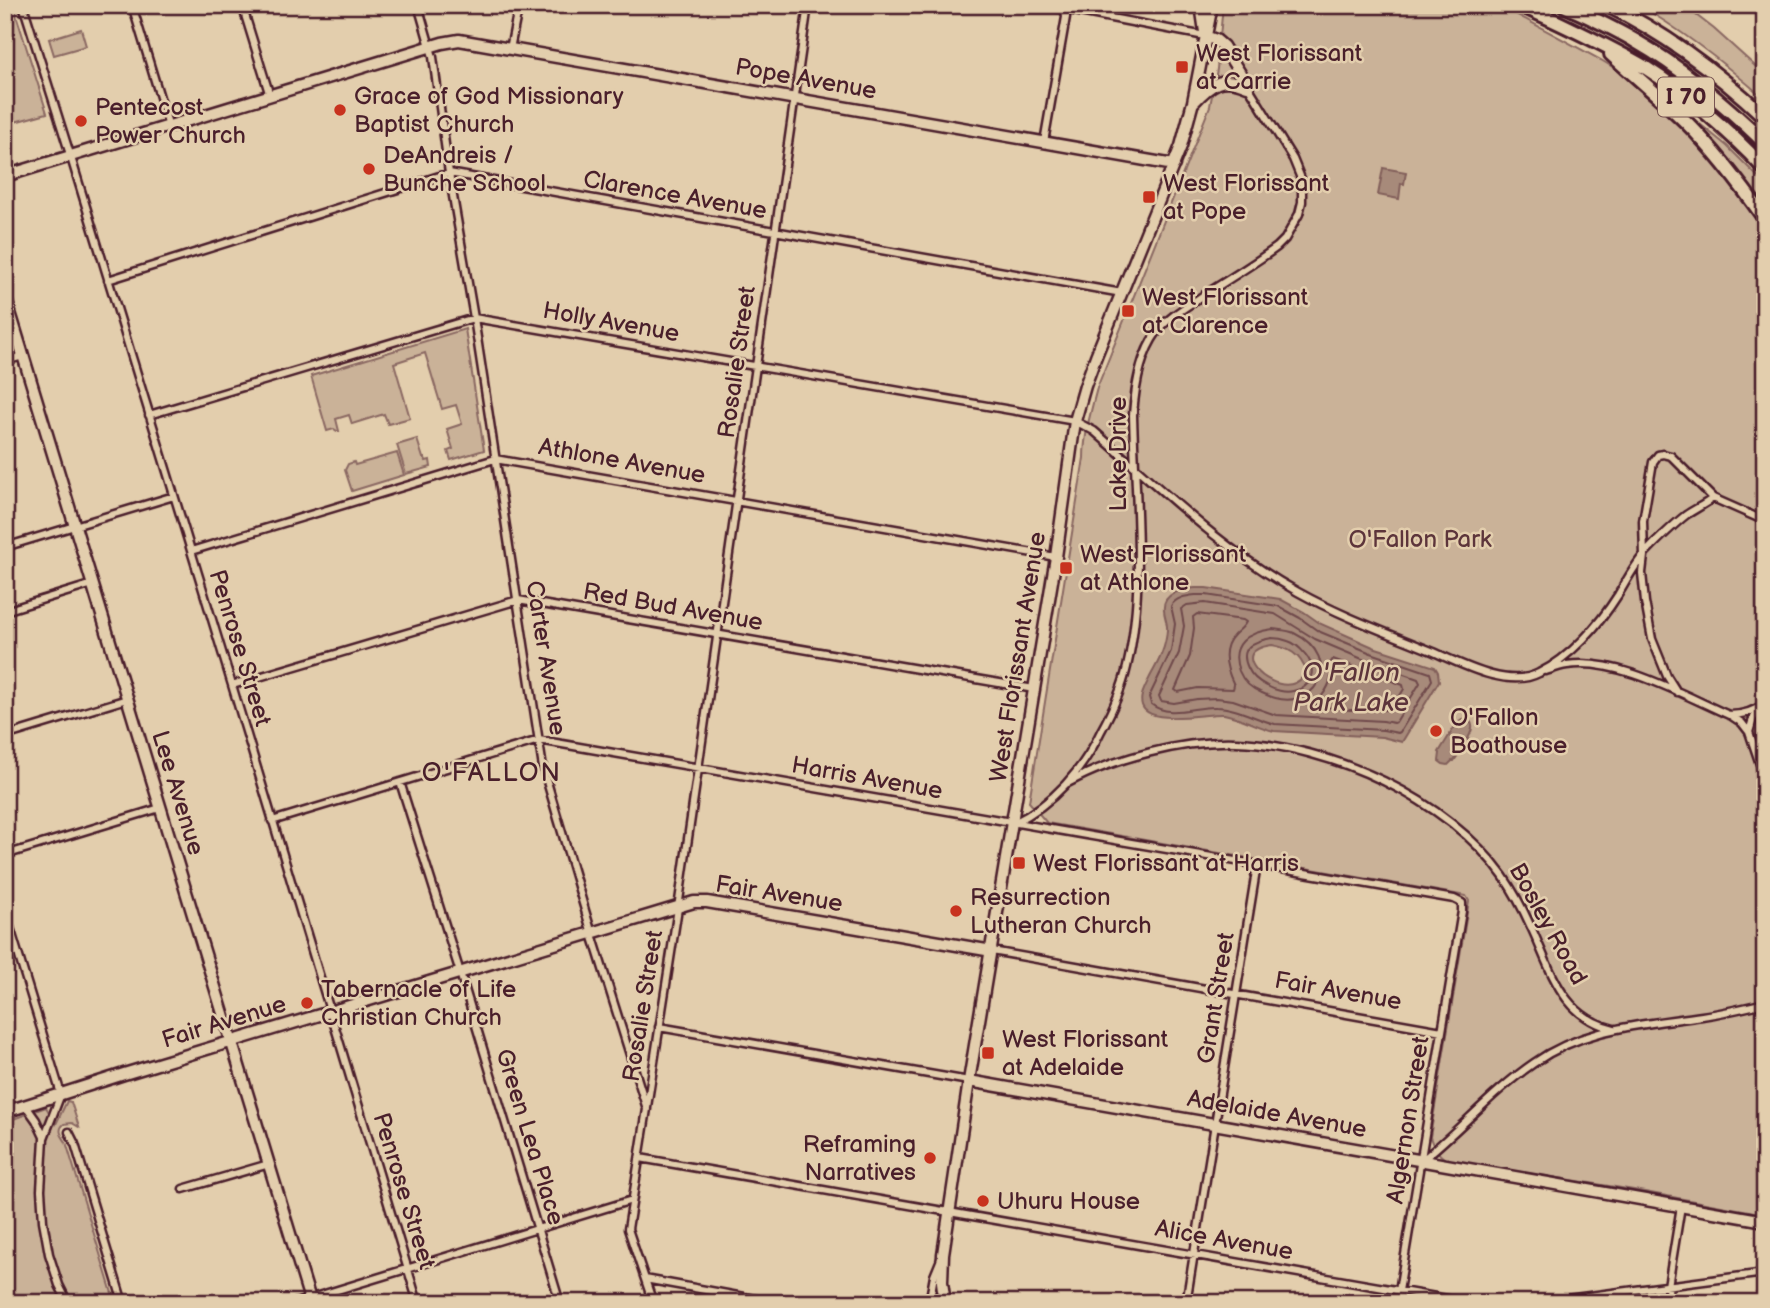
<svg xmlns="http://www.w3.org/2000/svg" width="1770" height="1308" font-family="'Balsamiq Sans',sans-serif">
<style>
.green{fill:#cab298;stroke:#8a6862;stroke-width:2}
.water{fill:#a78a7a;stroke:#825f5a;stroke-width:2;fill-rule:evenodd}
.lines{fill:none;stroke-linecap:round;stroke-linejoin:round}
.shore{stroke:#6f4a4b;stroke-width:2}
.street-casing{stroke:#4a1f2b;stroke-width:11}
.secondary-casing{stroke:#4a1f2b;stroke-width:15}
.highway-casing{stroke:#4a1f2b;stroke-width:18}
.street{stroke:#e3cead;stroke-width:6}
.secondary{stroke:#e3cead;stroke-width:10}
.highway{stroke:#e3cead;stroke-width:12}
.poi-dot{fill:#c8321e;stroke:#e3cead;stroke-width:2.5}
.labels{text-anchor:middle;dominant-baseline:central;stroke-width:5;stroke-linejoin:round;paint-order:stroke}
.shield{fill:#e3cead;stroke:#785452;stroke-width:2}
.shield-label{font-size:23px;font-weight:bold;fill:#4a1f2b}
.poi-label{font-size:24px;fill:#4a1f2b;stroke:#e3cead;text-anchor:start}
.street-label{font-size:24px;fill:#4a1f2b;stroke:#e3cead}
.park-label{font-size:24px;fill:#5d353b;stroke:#e3cead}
.water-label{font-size:26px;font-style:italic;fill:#5d343b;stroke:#e3cead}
.neighbourhood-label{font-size:26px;letter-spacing:2px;fill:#4a1f2b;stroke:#e3cead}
</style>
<rect width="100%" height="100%" fill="#e3cead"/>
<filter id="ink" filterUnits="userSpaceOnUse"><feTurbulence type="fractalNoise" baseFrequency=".0143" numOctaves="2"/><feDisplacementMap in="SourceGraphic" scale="14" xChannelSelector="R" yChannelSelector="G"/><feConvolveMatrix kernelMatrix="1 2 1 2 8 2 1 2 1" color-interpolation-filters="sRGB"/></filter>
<g filter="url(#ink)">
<path class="green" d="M13,5L47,113L11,123L5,106V6Z
M1223,5H1262L1299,11L1300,5H1499L1601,60L1624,74L1682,124L1748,201L1765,227V1214L1634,1190L1446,1160C1438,1154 1433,1148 1430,1137L1469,901L1466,896L1047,823L1029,802L1084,458C1084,435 1091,411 1097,388L1210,106L1217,69Z
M1638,5H1683L1714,29L1765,75V99C1725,64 1684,31 1638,5Z
M81,29L86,46L54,55L49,39Z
M1663,94L1727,146L1765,184V214Z
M465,329L484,450L451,460L448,451L453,449L447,429L462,424L456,405L442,409L425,353L394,363L410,418L388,424L384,414L352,424L349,415L336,419L339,431H337L334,429L327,431L311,376Z
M417,439L423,458H425L426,461L430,460L431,467L406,474L397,445Z
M397,453L404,475L352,491L345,470L348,464L354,462L355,465Z
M67,1101L71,1102L79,1127L72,1123L64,1124C57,1130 62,1136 66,1142L115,1303H5V1122L46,1107L56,1124Z"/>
<path class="water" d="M1383,168L1406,172L1404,184L1401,183L1399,199L1378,195Z
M1195,588H1206L1280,599L1304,612L1321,624L1373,647L1435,667L1438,672L1439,681L1402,742L1382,737L1274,731C1257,727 1241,717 1224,714C1208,712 1133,731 1142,695C1144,688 1148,681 1151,675C1159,661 1166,647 1167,630C1168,623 1164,617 1164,610C1162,593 1183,589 1195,588ZM1272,645C1289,648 1300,654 1306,671C1293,703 1244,671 1252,654C1256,647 1266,646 1272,645Z
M1463,719C1466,720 1471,720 1472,725C1474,733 1459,753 1454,761H1452L1448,765L1443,764L1439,761L1440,753L1439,752L1457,723H1458Z"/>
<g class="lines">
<path class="shore" d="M1196,595H1206L1278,606L1300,618L1318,631L1371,653L1430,673L1432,680L1400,732L1398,733L1383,730L1275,724C1255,719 1236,707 1216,707C1195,706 1169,719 1151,704L1149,697L1171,651L1175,624L1171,606C1176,597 1187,596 1196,595Z
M1205,603L1275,614L1315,639L1367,661L1418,679L1420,683L1396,722L1394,723L1383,721L1276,715L1233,700L1217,698L1197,699L1174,703L1161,701L1159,696L1179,653L1184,626L1181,609L1187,605Z
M1197,614L1243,620L1246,622C1243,628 1239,630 1234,635C1220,649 1226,669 1234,685L1233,689L1198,688L1178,692L1175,690L1190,656L1194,628L1193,617Z
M1273,629C1279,630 1288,630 1294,633C1346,658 1316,720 1262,693C1252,689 1243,681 1239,671C1229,644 1248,632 1273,629Z
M1272,638C1277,638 1283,639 1288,641C1295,643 1301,649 1305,654C1317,668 1313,688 1293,691C1285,693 1274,690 1267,686C1259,682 1252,677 1248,668C1238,647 1254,641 1272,638Z
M1333,659L1403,685L1404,689L1391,710H1350L1316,706V702C1328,691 1334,678 1331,662Z"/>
<defs>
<path id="street" d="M23,5L73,164L232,685L418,1303
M132,5L169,127
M242,5L270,96
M418,5L433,57L449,173L474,318L543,768L592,934L647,1109L628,1229L653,1303
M1043,5L1205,36
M510,49L516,19L521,5
M1044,142L1066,17L1064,7
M108,280L449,173L1122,293
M5,361L23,356
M149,415L474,318L1075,421L1094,431C1159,487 1222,550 1298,592C1341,616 1388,633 1434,652C1463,665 1509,689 1539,673C1571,657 1599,625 1618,595C1627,580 1635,564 1647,551C1659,539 1673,525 1686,515C1695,509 1704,505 1713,498
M5,547L174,496
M191,551L495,459L1056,557
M5,611L93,584
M1546,671C1552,669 1560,666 1567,665C1617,657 1683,695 1729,715C1743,715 1754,712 1765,703
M232,685L518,600L1034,689
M1677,692L1667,676L1652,639L1645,602L1642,573L1644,556L1643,521L1653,462L1658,455L1663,454L1671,456L1713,498L1765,521
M1760,708L1753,719L1749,732L1765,779
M1730,715L1742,723L1749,732
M5,736L127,699
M400,782L458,966L560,1303
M1068,783C1113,758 1185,740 1236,742C1330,745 1448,799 1503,876C1514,892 1523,909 1531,927C1551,969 1561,1017 1614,1029
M272,821L539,740L1454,899L1462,903V911L1397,1303
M1014,823C1053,804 1083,770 1101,731C1112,711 1122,689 1127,667C1146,585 1135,498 1133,415C1135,386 1140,355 1157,332C1169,316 1188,306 1204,295C1229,279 1254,264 1277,247L1285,239L1299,214L1302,202V181L1293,159L1248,86
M5,855L160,808
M5,911L61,1094L44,1138L41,1190L43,1221L49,1254L59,1285L68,1303
M992,951L1442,1031
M659,1027L969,1081
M26,1106L36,1120L44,1137
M647,1107L678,908L808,5
M69,1132L75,1144L123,1303
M640,1158L1470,1303
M1421,1161C1460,1130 1493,1091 1534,1063C1585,1027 1643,1025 1702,1016C1723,1013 1744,1008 1765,1003
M183,1189L269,1164
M645,1279L777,1303
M295,1303L632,1200
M929,1303L934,1276L941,1259
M1186,1303L1257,865
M1536,1303L1765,1273
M1669,1303L1668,1286L1681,1206"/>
<path id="secondary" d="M1201,5L1205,32
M1205,36L1216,40L1223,46L1248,86
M1194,102C1211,84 1222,75 1247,86
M5,176L442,43L459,40L1174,165
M5,296L311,1303
M969,1081L1765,1221
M5,1112L124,1074L694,902H707L992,951
M945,1303L942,1282L943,1254L969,1081L1056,557L1075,421L1085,386L1096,356L1181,146L1193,102L1212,5"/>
<path id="highway" d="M1521,5C1563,25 1606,44 1646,68C1690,96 1729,131 1765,169
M1564,5C1589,17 1614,28 1637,42C1684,69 1726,105 1765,143
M1607,5C1665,33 1718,73 1765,117
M1611,54C1636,77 1663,99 1687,123C1716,152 1741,185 1765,219"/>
</defs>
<use href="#street" class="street-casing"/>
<use href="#secondary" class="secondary-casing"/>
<use href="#highway" class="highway-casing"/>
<use href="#street" class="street"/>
<use href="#secondary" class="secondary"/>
<use href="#highway" class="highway"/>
</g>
</g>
<g class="poi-dot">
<rect x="1175" y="60" width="14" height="14" rx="3.5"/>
<circle cx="340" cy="110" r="7"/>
<circle cx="81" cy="121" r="7"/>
<circle cx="369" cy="169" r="7"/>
<rect x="1142" y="190" width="14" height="14" rx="3.5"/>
<rect x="1121" y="304" width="14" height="14" rx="3.5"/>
<rect x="1059" y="561" width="14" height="14" rx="3.5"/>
<circle cx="1436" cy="731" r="7"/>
<rect x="1012" y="856" width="14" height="14" rx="3.5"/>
<circle cx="956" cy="911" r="7"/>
<circle cx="307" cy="1003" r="7"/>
<rect x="981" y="1046" width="14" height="14" rx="3.5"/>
<circle cx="930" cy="1158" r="7"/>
<circle cx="983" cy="1201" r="7"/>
</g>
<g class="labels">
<rect class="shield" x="1658" y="77.5" width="56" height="39" rx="5"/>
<g class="shield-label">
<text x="1686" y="97">I 70</text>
</g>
<g class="poi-label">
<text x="1196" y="53">West Florissant<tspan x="1196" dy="28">at Carrie</tspan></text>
<text x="354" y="96">Grace of God Missionary<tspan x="354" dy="28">Baptist Church</tspan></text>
<text x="95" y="107">Pentecost<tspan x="95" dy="28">Power Church</tspan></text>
<text x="383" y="155">DeAndreis /<tspan x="383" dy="28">Bunche School</tspan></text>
<text x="1163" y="183">West Florissant<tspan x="1163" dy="28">at Pope</tspan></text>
<text x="1142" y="297">West Florissant<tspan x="1142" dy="28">at Clarence</tspan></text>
<text x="1080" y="554">West Florissant<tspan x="1080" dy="28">at Athlone</tspan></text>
<text x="1450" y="717">O'Fallon<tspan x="1450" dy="28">Boathouse</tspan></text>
<text x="1033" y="863">West Florissant at Harris</text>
<text x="970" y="897">Resurrection<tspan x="970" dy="28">Lutheran Church</tspan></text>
<text x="321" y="989">Tabernacle of Life<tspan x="321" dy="28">Christian Church</tspan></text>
<text x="1002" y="1039">West Florissant<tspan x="1002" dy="28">at Adelaide</tspan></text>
<text x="916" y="1144" text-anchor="end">Reframing<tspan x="916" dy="28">Narratives</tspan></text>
<text x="997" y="1201">Uhuru House</text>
</g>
<g class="street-label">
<text transform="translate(806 79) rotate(10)">Pope Avenue</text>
<text transform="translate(675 195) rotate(10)">Clarence Avenue</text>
<text transform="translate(611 322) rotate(10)">Holly Avenue</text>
<text transform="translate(737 362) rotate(-82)">Rosalie Street</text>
<text transform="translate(1118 454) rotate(-90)">Lake Drive</text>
<text transform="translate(622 461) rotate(10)">Athlone Avenue</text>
<text transform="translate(673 607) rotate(10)">Red Bud Avenue</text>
<text transform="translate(240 648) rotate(73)">Penrose Street</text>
<text transform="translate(1018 657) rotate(-81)">West Florissant Avenue</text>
<text transform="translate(546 658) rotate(81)">Carter Avenue</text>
<text transform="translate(867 778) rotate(10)">Harris Avenue</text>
<text transform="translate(178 793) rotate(73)">Lee Avenue</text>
<text transform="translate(779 894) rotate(9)">Fair Avenue</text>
<text transform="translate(1548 924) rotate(61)">Bosley Road</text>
<text transform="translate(1338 991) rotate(10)">Fair Avenue</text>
<text transform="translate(1216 998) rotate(-81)">Grant Street</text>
<text transform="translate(643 1006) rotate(-81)">Rosalie Street</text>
<text transform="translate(224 1022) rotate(-17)">Fair Avenue</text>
<text transform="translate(1277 1114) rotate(10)">Adelaide Avenue</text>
<text transform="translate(1408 1120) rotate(-81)">Algernon Street</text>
<text transform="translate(530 1137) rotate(73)">Green Lea Place</text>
<text transform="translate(404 1191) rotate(73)">Penrose Street</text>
<text transform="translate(1224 1240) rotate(10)">Alice Avenue</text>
</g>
<g class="park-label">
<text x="1420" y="539">O'Fallon Park</text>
</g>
<g class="water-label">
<text x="1351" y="673">O'Fallon<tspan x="1351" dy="30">Park Lake</tspan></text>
</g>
<g class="neighbourhood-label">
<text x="492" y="773">O'FALLON</text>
</g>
</g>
<rect width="1770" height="1308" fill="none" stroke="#e3cead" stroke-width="28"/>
<rect x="14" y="14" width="1742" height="1280" fill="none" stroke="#4a1f2b" stroke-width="2.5" filter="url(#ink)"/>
</svg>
